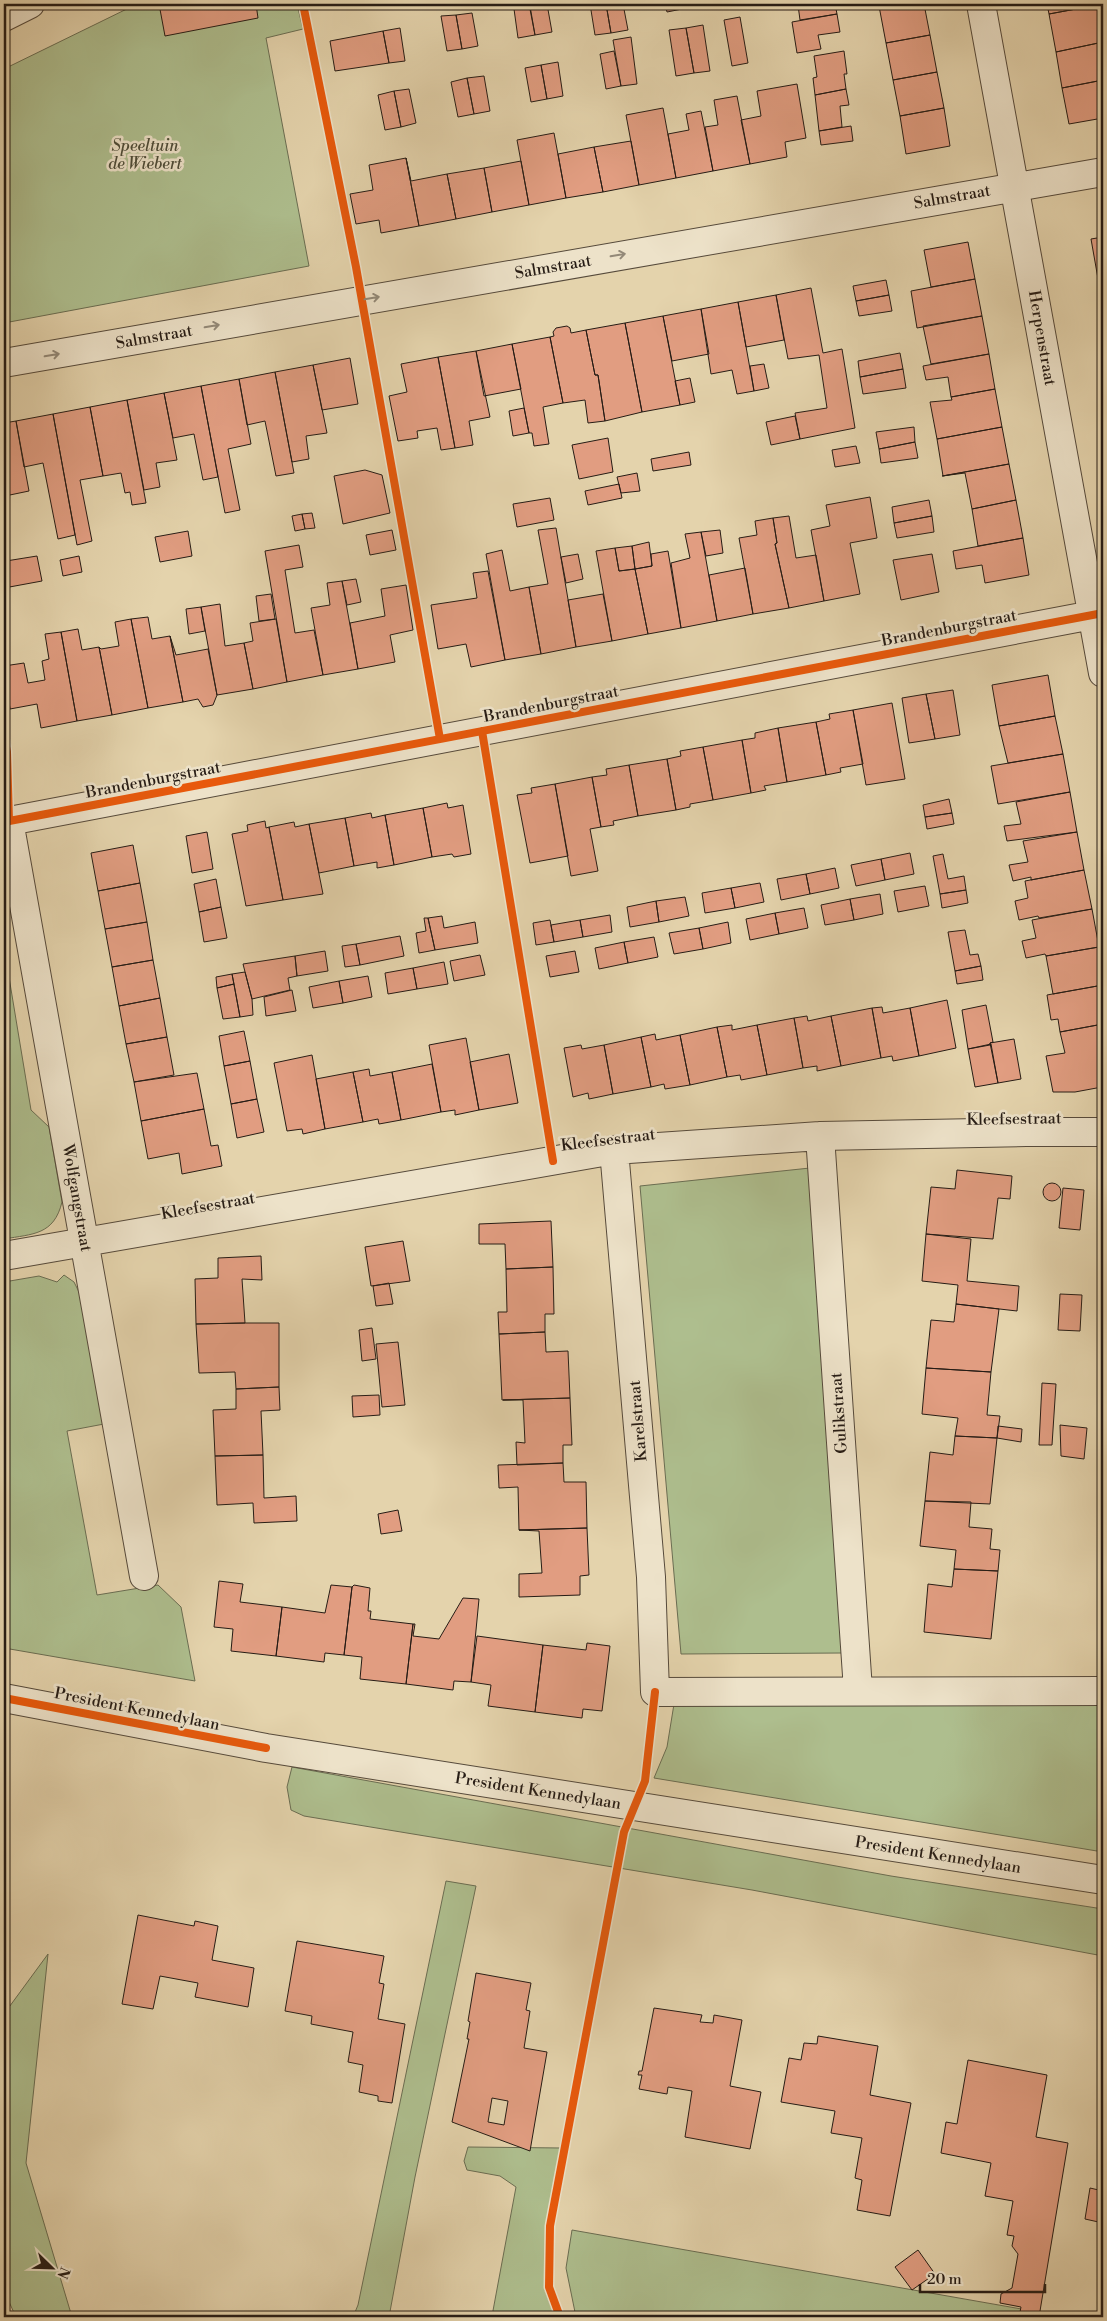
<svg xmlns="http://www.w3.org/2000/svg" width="1107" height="2321" font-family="'Libre Bodoni',serif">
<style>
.green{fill:#aebe8e;stroke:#6a6d52}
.building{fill:#e19d81;stroke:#261c15;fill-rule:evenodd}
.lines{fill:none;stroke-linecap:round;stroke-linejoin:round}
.minor-casing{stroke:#564a3b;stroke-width:30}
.tertiary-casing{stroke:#564a3b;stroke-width:30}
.minor{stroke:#ede2c9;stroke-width:28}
.tertiary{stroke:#ede2c9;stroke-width:28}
.cycleway-casing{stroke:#ede2c9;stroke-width:11}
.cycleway{stroke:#e8590c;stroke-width:8}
.oneway{stroke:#938978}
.labels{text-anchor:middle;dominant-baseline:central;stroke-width:5;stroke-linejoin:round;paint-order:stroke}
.park-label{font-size:16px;font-style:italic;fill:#4f4d39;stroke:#ede2c9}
.street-label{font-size:16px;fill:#261c15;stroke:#ede2c9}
</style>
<rect width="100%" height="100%" fill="#e4d3ac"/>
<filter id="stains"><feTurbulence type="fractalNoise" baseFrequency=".004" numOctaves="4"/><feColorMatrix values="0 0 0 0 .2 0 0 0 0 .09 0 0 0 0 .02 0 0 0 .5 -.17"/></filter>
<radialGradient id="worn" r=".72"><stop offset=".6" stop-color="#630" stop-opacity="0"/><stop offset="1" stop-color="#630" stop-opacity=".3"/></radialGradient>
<path class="green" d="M137,4H297L303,29L266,38L309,266L4,323V69Z
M4,947L31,1110L49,1127L62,1202C54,1235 33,1234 4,1239Z
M810,1168L842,1653L681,1654L640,1186Z
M64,1275L74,1282L80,1294L104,1424L67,1431L97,1595L158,1585L181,1607L195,1681L4,1648V1282L39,1276L57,1282Z
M1103,1699V1852L654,1778L667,1747L674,1704Z
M292,1767L891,1876L1103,1909V1956L752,1890L304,1816L291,1810L287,1787Z
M446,1881L476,1886L415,2177L389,2317H353L358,2305Z
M48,1954L26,2163L72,2317H16L4,2291V2014Z
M468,2147L562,2148L552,2202L545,2290L555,2317H487L492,2316L516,2187L500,2176L467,2170L464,2161Z
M572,2230L1067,2317H576L566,2268Z"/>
<path class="building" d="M159,4H256L258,18L165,36Z
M529,4H547L552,32L535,35Z
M590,4H606L611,33L595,35Z
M606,4H623L628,30L611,33Z
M665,4H681L682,9L667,12Z
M681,4H703L682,9Z
M835,4L837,14L800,20L798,5Z
M893,4H924L930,35L886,43L879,6Z
M1047,4H1103L1049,14Z
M1103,4V42L1056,52L1049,14Z
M530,6L535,35L518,38L514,9Z
M472,13L478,46L462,49L456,15Z
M837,14L840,32L818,35L821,49L797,53L792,22Z
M456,15L462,49L447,51L441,16Z
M740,17L748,63L732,66L724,20Z
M703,25L710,71L694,73L686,28Z
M400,28L405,61L389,63L383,31Z
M686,28L694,73L676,76L669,30Z
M383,31L389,63L335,71L330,41Z
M930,35L937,72L893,80L886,43Z
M631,37L637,84L621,86L613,40Z
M1103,42V80L1062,88L1056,52Z
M614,51L621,86L606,89L600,54Z
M844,51L847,74H844L846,89L815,95L813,78L817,77L814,56Z
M558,62L563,96L547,99L541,65Z
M541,65L547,99L531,102L525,68Z
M937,72L944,108L900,116L893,80Z
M484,76L490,111L474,114L467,78Z
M467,78L474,114L458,117L451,82Z
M1103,80V118L1069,124L1062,88Z
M797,84L806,138L785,142L787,157L750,164L741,120L761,116L757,91Z
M409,89L416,123L401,127L394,91Z
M846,89L849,105L840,106L842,127L819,131L815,95Z
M394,91L401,127L385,130L378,95Z
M737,96L750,164L713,171L705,127L718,125L714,100Z
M663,108L676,178L639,185L626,115Z
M944,108L950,146L906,154L900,116Z
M701,111L713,171L676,178L668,134L689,130L686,114Z
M851,126L853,141L821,145L819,131Z
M554,133L566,198L529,205L517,140Z
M631,141L639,185L603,192L594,147Z
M594,147L603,192L566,198L558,154Z
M406,158L411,181L447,174L456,219L419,226Z
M406,158L419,226L381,233L379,220L356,224L350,194L373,190L369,165Z
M521,161L529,205L492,212L484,168Z
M484,168L492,212L456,219L447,174Z
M1103,237V289L1100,290L1091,239Z
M968,242L975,279L931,287L924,250Z
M975,279L982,316L917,328L911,291Z
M886,280L889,295L856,301L853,286Z
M811,288L823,353L842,349L855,428L800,439L795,413L827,408L819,355L788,359L776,295Z
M1103,289V308L1100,290Z
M776,295L784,340L746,347L738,302Z
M889,295L892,311L859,316L856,301Z
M738,302L754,391L737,394L732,370L711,374L701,309Z
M701,309L709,354L672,361L663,316Z
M663,316L680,405L642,412L625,323Z
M982,316L989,354L931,364L923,326Z
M625,323L642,412L605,421L598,375H595L586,330Z
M567,326L570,328L571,333L586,330L595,375H598L605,421L588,423L585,400L563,403L550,337L554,336L553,332L556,328Z
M550,337L563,403L543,407L549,444L534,446L532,433H529L512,344Z
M512,344L521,389L484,396L476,351Z
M476,351L490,417L469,421L473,445L455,448L438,357Z
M900,353L903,369L860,377L858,361Z
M989,354L995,389L951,397L948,377L926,380L923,366Z
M438,357L455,448L441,450L437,428L417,431L418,438L398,441L389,396L407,392L401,364Z
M350,358L358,404L322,410L313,365Z
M764,364L769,388L754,391L750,366Z
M313,365L327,433L306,436L309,459L292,462L275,372Z
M903,369L906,388L863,394L860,377Z
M275,372L294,473L276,476L265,421L247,425L239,379Z
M690,378L695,402L680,405L675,381Z
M239,379L251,444L228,449L240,510L225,513L201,386Z
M201,386L218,477L203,480L194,434L173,438L164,393Z
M995,389L1002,427L937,439L930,402L952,400L951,397Z
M164,393L177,460L156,463L160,487L144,490L127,400Z
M127,400L146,503L132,505L130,492L125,493L121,473L103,476L90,407Z
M90,407L103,476L80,480L92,541L77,545L53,414Z
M524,408L529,433L513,436L509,411Z
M53,414L75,535L58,539L43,463L24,467L16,421Z
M795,416L800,439L771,445L766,422Z
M16,421L29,491L5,496L4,483L8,482L6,470L4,471V423Z
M914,427L915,442L879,449L876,432Z
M1002,427L1009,464L943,476L937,439Z
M608,438L613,472L579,479L572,445Z
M915,442L918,458L881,463L879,449Z
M856,446L860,463L835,467L832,450Z
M689,452L691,465L653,471L651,459Z
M1009,464L1016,500L972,509L965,473L942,476Z
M365,470L382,475L390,513L343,524L334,476Z
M637,473L640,491L621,493L617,477Z
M619,484L622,498L588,505L585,491Z
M870,497L877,538L850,543L860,594L824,601L811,530L830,526L826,505Z
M550,498L554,520L517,527L513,504Z
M929,500L932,516L894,523L892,507Z
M1016,500L1023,538L978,546L972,509Z
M312,513L315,528L305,529L302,514Z
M302,514L305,529L295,531L292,516Z
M789,516L796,558L816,555L824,601L789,608L775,544L777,543L773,518Z
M932,516L934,532L897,538L894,523Z
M773,518L777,543L775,544L789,608L753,614L739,538L757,535L755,521Z
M556,528L576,647L541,654L529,587L548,584L538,530Z
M392,530L396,550L370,555L366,535Z
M720,530L723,553L706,556L701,532Z
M188,531L192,556L160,562L155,537Z
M701,532L717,621L681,628L671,563L690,558L685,534Z
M1023,538L1029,575L985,583L982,565L956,569L953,551Z
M649,542L652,566L635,569L632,546Z
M299,545L303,567L285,570L295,633L314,630L323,675L287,682L265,551Z
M632,546L635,569L619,571L615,548Z
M4,547L6,561L37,556L42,581L4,588Z
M615,548L619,571L635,569L648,634L612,641L596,551Z
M502,550L510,591L529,587L541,654L505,660L486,554Z
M668,551L681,628L648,634L635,569L652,566L651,554Z
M578,554L583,579L566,583L561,557Z
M932,554L939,592L901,600L893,560Z
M79,556L82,572L63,576L60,560Z
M745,568L753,614L717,621L709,575Z
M488,571L505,660L471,667L466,644L438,649L431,605L477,598L473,573Z
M356,579L361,602L347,605L342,581Z
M342,581L358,669L323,675L311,608L330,605L327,583Z
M406,585L413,630L390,635L395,662L358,669L350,623L385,616L381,589Z
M271,594L275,619L259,621L256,596Z
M603,594L612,641L576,647L568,600Z
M220,604L225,646L244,643L253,689L217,695L201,607Z
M201,607L205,631L189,634L186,609Z
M148,617L152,639L170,636L183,702L148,708L131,619Z
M131,619L148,708L112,715L99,647L101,649L119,646L115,622Z
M276,619L287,682L253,689L244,643L253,641L250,623Z
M78,629L82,650L99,647L112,715L77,721L61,632Z
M61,632L77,721L41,728L37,704L10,709L4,666L24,663L28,683L45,680L42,661L49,659L45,634Z
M170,636L176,655L208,649L217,695L213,705L203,707L198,699L183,702Z
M1048,675L1055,716L999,726L992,685Z
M953,690L960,735L935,739L926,694Z
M926,694L935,739L909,743L902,698Z
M892,703L905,779L866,785L853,710Z
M853,710L863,764L840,768L841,772L826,775L816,722L830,719L829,714Z
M1055,716L1063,754L1008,763L999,726Z
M816,722L826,775L787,782L778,728Z
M778,728L787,782L764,786L766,790L751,793L742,740L755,738V733Z
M742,740L751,793L713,800L703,747Z
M703,747L713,800L690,804V807L676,810L667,759L681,756L680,751Z
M1063,754L1070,792L998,804L991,766Z
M667,759L676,810L638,816L629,765Z
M629,765L638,816L613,821L614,825L601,827L592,777L607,775L606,769Z
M592,777L601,827L590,829L598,871L571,876L555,784Z
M555,784L568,856L530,863L517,795L532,793L531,788Z
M1070,792L1077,832L1007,841L1004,826L1021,824L1016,802Z
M949,799L952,813L925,817L923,805Z
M447,803L448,808L463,805L471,854L454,857L452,854L432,857L423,808Z
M423,808L432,857L394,865L385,815Z
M371,813L372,818L385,815L394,865L377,868V862L354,866L345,818Z
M952,813L954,824L927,829L925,817Z
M345,818L354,866L319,873L309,824Z
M265,821L266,828L269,827L283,900L246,906L232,834L248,831L247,825Z
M294,822L295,827L309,824L323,894L283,900L269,827Z
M207,832L213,869L192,873L186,836Z
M1077,832L1084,870L1031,880V877L1013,881L1009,865L1028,862L1023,841Z
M133,845L140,883L98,891L91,853Z
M910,853L914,874L885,880L881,859Z
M943,854L948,879L964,876L966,890L940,894L933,856Z
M881,859L885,880L856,886L851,865Z
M835,868L839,888L810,894L806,874Z
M1084,870L1092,909L1039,918L1038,916L1019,920L1015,901L1028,898L1025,881Z
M806,874L810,894L781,900L777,879Z
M216,879L221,907L199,912L194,884Z
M140,883L147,922L105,929L98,891Z
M760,883L764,902L735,908L731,888Z
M925,886L929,906L898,912L894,891Z
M731,888L735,908L705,913L702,893Z
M966,890L968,903L942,908L940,894Z
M880,894L883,914L854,920L850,899Z
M685,897L689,916L659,922L656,901Z
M850,899L854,920L825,925L821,905Z
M656,901L659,922L630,927L627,907Z
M221,907L227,938L204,942L199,912Z
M804,908L808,928L779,934L775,913Z
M1092,909L1099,947L1046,956L1045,954L1026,958L1022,941L1036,938L1032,920Z
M775,913L779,934L750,940L746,919Z
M610,915L612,932L583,937L580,920Z
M442,916L444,928L475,922L478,943L435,950L428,918Z
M424,918H428L435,950L419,953L416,933L426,931Z
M550,920L554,942L536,945L533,923Z
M580,920L583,937L554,942L551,925Z
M147,922L153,960L112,967L105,929Z
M728,922L731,943L703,949L699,928Z
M699,928L703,949L674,954L669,933Z
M965,930L970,955L978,954L981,966L955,971L948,932Z
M400,936L404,956L360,965L356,944Z
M654,937L658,957L628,963L624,942Z
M624,942L628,963L599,969L595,948Z
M356,944L360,965L345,967L342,946Z
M1099,947L1103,985L1053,994L1046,956Z
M325,951L328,971L297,976L295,956Z
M575,951L579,972L550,977L546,956Z
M480,955L485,975L454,981L450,961Z
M295,956L297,976L288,978L290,990L252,999L243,964Z
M153,960L160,998L119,1006L112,967Z
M444,962L448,984L417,989L413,968Z
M981,966L983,980L957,984L955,971Z
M413,968L417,989L388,994L385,973Z
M245,972L252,999L253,1015L240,1017L232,974Z
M232,974L234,984L217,988L216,977Z
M368,976L372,997L343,1003L339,981Z
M339,981L343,1003L313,1008L309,987Z
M234,984L240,1017L223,1019L217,988Z
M1103,985V1024L1060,1032L1058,1019L1051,1020L1047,995Z
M292,990L296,1011L266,1016L264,997Z
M160,998L167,1037L126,1044L119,1006Z
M947,1000L956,1048L919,1056L910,1008Z
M986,1005L993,1042L990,1043V1045L968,1049L962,1010Z
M882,1007L883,1013L910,1008L919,1056L893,1061L892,1056L881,1058L872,1008Z
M872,1008L881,1058L841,1066L831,1016Z
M807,1016L808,1021L831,1016L841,1066L817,1071V1066L803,1068L794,1018Z
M794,1018L803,1068L767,1075L757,1025Z
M1103,1024V1064H1099L1102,1087L1075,1092H1053L1046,1056L1065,1053L1060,1032Z
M732,1025V1030L757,1025L767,1075L741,1080L740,1075L727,1077L717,1027Z
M717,1027L727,1077L690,1085L680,1035Z
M244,1031L250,1061L224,1066L219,1036Z
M655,1034L656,1040L680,1035L690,1085L665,1089L664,1084L651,1087L641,1037Z
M167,1037L174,1075L134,1082L126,1044Z
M641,1037L651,1087L613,1094L604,1045Z
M466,1038L479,1110L455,1115V1110L441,1112L429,1045Z
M1014,1039L1021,1079L998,1083L990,1043Z
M991,1044L998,1083L975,1087L968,1049Z
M581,1045L582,1049L604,1045L613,1094L589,1099L588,1093L573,1097L564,1048Z
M509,1054L518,1103L479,1110L470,1062Z
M312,1055L325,1129L303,1134L302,1129L287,1131L274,1063Z
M250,1061L257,1099L231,1104L224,1066Z
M432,1064L441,1112L401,1120L392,1072Z
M369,1069L370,1076L392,1072L401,1120L379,1124L378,1119L363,1122L353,1072Z
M353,1072L363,1122L325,1129L316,1079Z
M197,1073L204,1109L141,1121L134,1082Z
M257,1099L264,1132L237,1138L231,1104Z
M204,1109L211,1146L218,1145L222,1166L182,1174L179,1153L148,1159L141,1121Z
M957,1170L1012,1176L1010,1199L998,1198L993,1239L926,1234L931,1187L955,1189Z
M1043 1192a9 9 0 1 1 18 0a9 9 0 1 1-18 0Z
M1063,1188L1084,1190L1080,1230L1059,1228Z
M551,1221L553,1267L506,1269L505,1244H479V1224Z
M926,1234L971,1239L967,1281L1019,1286L1017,1311L956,1304L958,1285L922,1281Z
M403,1241L410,1281L371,1286L365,1247Z
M261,1256L262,1280L242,1279L245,1323L196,1324L195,1279L218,1278V1258Z
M553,1267L554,1314H545V1332L499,1334L498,1312H507L506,1269Z
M389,1283L393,1304L376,1306L373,1286Z
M1060,1294L1082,1295L1080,1331L1058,1330Z
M956,1304L999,1309L991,1372L926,1368L931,1320L954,1322Z
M245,1323H279V1387L236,1389L235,1372L199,1373L196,1324Z
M372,1328L376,1359L362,1361L359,1330Z
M545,1332L546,1352L568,1351L570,1398L502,1400L499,1334Z
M398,1342L405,1405L382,1407L376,1344Z
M926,1368L991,1372L987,1415L1000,1416L997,1438L955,1436L958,1418L922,1414Z
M1042,1383L1056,1384L1052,1445H1039Z
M279,1387L280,1410L261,1411L263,1455L215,1456L213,1410L236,1409V1389Z
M379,1395L380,1415L353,1417L352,1396Z
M570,1398L572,1445H563V1463L517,1465L516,1442L525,1443L523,1400H503Z
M1060,1425L1087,1428L1084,1459L1061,1456Z
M998,1426L1022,1429L1021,1442L997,1438Z
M955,1436L997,1438L990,1504L925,1501L930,1452L953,1455Z
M263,1455L264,1498L296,1496L297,1521L254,1523L253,1503L217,1505L215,1456Z
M563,1463L564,1482H586L587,1528L519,1530L518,1487L499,1488L498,1465Z
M925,1501L971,1502L969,1527L992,1529L990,1549L1000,1550L998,1571L954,1569L956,1550L920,1546Z
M398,1510L402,1531L381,1534L378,1514Z
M587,1528L589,1575L580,1576V1595L519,1597V1574L542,1573L539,1531L519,1530Z
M954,1569L998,1571L991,1639L924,1632L928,1584L952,1587Z
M219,1581L243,1584L240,1602L282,1607L276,1656L231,1651L233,1629L214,1627Z
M331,1585L352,1587L344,1655L325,1653L324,1662L276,1656L282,1607L325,1613Z
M354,1585L370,1588L368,1611H371L370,1619L413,1624L406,1684L360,1679L362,1657L344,1655L352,1587Z
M463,1598L479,1599L471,1682L454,1681L453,1690L406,1684L413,1624H415L413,1636L439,1639Z
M477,1636L543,1645L535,1712L488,1706L491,1685L471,1682Z
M587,1643L610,1646L602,1711L583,1709L582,1718L535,1712L543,1645L586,1650Z
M138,1915L194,1926L195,1921L218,1926L212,1960L254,1968L248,2007L195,1997L198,1983L160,1976L153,2009L122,2004Z
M297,1941L384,1956L379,1983L384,1984L378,2019L405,2024L392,2103L378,2101V2096L359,2092L363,2065L348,2062L353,2032L311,2024L312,2016L285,2011Z
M476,1973L531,1983L526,2010L530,2011L524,2048L547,2052L530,2151L452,2122L469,2039H467L470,2022L468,2021ZM492,2098L508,2101L504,2125L488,2122Z
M654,2008L702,2015L700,2022L713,2023L714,2015L742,2020L730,2086L761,2092L750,2149L685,2137L692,2091L668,2087L667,2094L639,2089L642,2075H638L639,2071H642Z
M818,2036L878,2046L870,2095L911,2103L890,2216L857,2210L862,2180L855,2178L862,2138L831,2133L835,2111L781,2102L789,2058L801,2060L804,2043L817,2044Z
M968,2060L1047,2075L1036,2137L1068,2143L1039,2317H1019L1021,2307L1000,2303L1001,2294L1012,2288L1018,2254L1012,2246L1014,2236L1007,2235L1013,2201L985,2196L991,2163L941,2153L946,2122L957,2124Z
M1090,2188L1103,2191V2223L1085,2219Z
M918,2250L935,2274L912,2290L895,2267Z"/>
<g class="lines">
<defs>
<path id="minor" d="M981,4L1103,673
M4,17L30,4
M4,363L1103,172
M9,821L144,1576
M4,822L1103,613
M820,1136L858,1690
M614,1150L651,1577L655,1692L1103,1691
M4,1256L614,1150L820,1136L1026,1132H1103"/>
<path id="tertiary" d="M4,1698L266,1748L1103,1880"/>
</defs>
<use href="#minor" class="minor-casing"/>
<use href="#tertiary" class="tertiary-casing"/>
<use href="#minor" class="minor"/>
<use href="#tertiary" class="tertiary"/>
<defs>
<path id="cycleway" d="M303,4L356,267L440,739
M482,731L553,1161
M4,736L7,752L9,821
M4,822L1103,613
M4,1698L266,1748
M560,2317L549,2287L550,2226L624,1832L645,1781L655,1692"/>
</defs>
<use href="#cycleway" class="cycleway-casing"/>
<use href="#cycleway" class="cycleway"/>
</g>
<defs><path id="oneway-shaft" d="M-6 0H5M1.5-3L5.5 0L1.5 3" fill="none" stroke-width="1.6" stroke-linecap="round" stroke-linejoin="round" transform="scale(1.25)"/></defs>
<g class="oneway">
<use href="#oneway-shaft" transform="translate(618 255) rotate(-10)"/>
<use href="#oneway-shaft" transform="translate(372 298) rotate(-10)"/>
<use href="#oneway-shaft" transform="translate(212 326) rotate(-10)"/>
<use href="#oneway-shaft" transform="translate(52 355) rotate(-10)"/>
</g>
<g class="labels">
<g class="park-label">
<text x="145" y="146">Speeltuin<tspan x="145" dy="18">de Wiebert</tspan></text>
</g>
<g class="street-label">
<text transform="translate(952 197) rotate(-10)">Salmstraat</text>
<text transform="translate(553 267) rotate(-10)">Salmstraat</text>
<text transform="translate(154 337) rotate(-10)">Salmstraat</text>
<text transform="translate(1042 338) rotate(80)">Herpenstraat</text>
<text transform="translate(949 628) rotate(-11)">Brandenburgstraat</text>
<text transform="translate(551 704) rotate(-11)">Brandenburgstraat</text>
<text transform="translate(153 780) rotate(-11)">Brandenburgstraat</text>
<text transform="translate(1014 1119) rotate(-1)">Kleefsestraat</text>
<text transform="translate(608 1140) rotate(-7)">Kleefsestraat</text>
<text transform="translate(77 1198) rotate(80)">Wolfgangstraat</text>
<text transform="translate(208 1206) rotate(-10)">Kleefsestraat</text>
<text transform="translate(839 1413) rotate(-94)">Gulikstraat</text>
<text transform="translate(638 1421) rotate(-95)">Karelstraat</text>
<text transform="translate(137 1709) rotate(11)">President Kennedylaan</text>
<text transform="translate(538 1791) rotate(9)">President Kennedylaan</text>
<text transform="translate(938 1855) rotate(9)">President Kennedylaan</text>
</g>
</g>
<rect width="1107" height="2321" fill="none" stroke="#e4d3ac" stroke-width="20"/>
<rect x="5" y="5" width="1097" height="2311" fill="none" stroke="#261c15" stroke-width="2.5"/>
<rect x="10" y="10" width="1087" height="2301" fill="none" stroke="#261c15"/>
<g transform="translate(52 2268) rotate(113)" stroke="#ede2c9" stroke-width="4" paint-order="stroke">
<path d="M0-4L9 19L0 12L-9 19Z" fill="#261c15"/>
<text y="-8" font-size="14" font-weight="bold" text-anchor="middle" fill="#261c15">N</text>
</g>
<path d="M920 2284v8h125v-8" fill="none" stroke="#261c15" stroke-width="2.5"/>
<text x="927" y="2284" font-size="15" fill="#261c15" stroke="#ede2c9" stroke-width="4" paint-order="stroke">20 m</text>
<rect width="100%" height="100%" filter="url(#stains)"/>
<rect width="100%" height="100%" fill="url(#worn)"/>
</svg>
